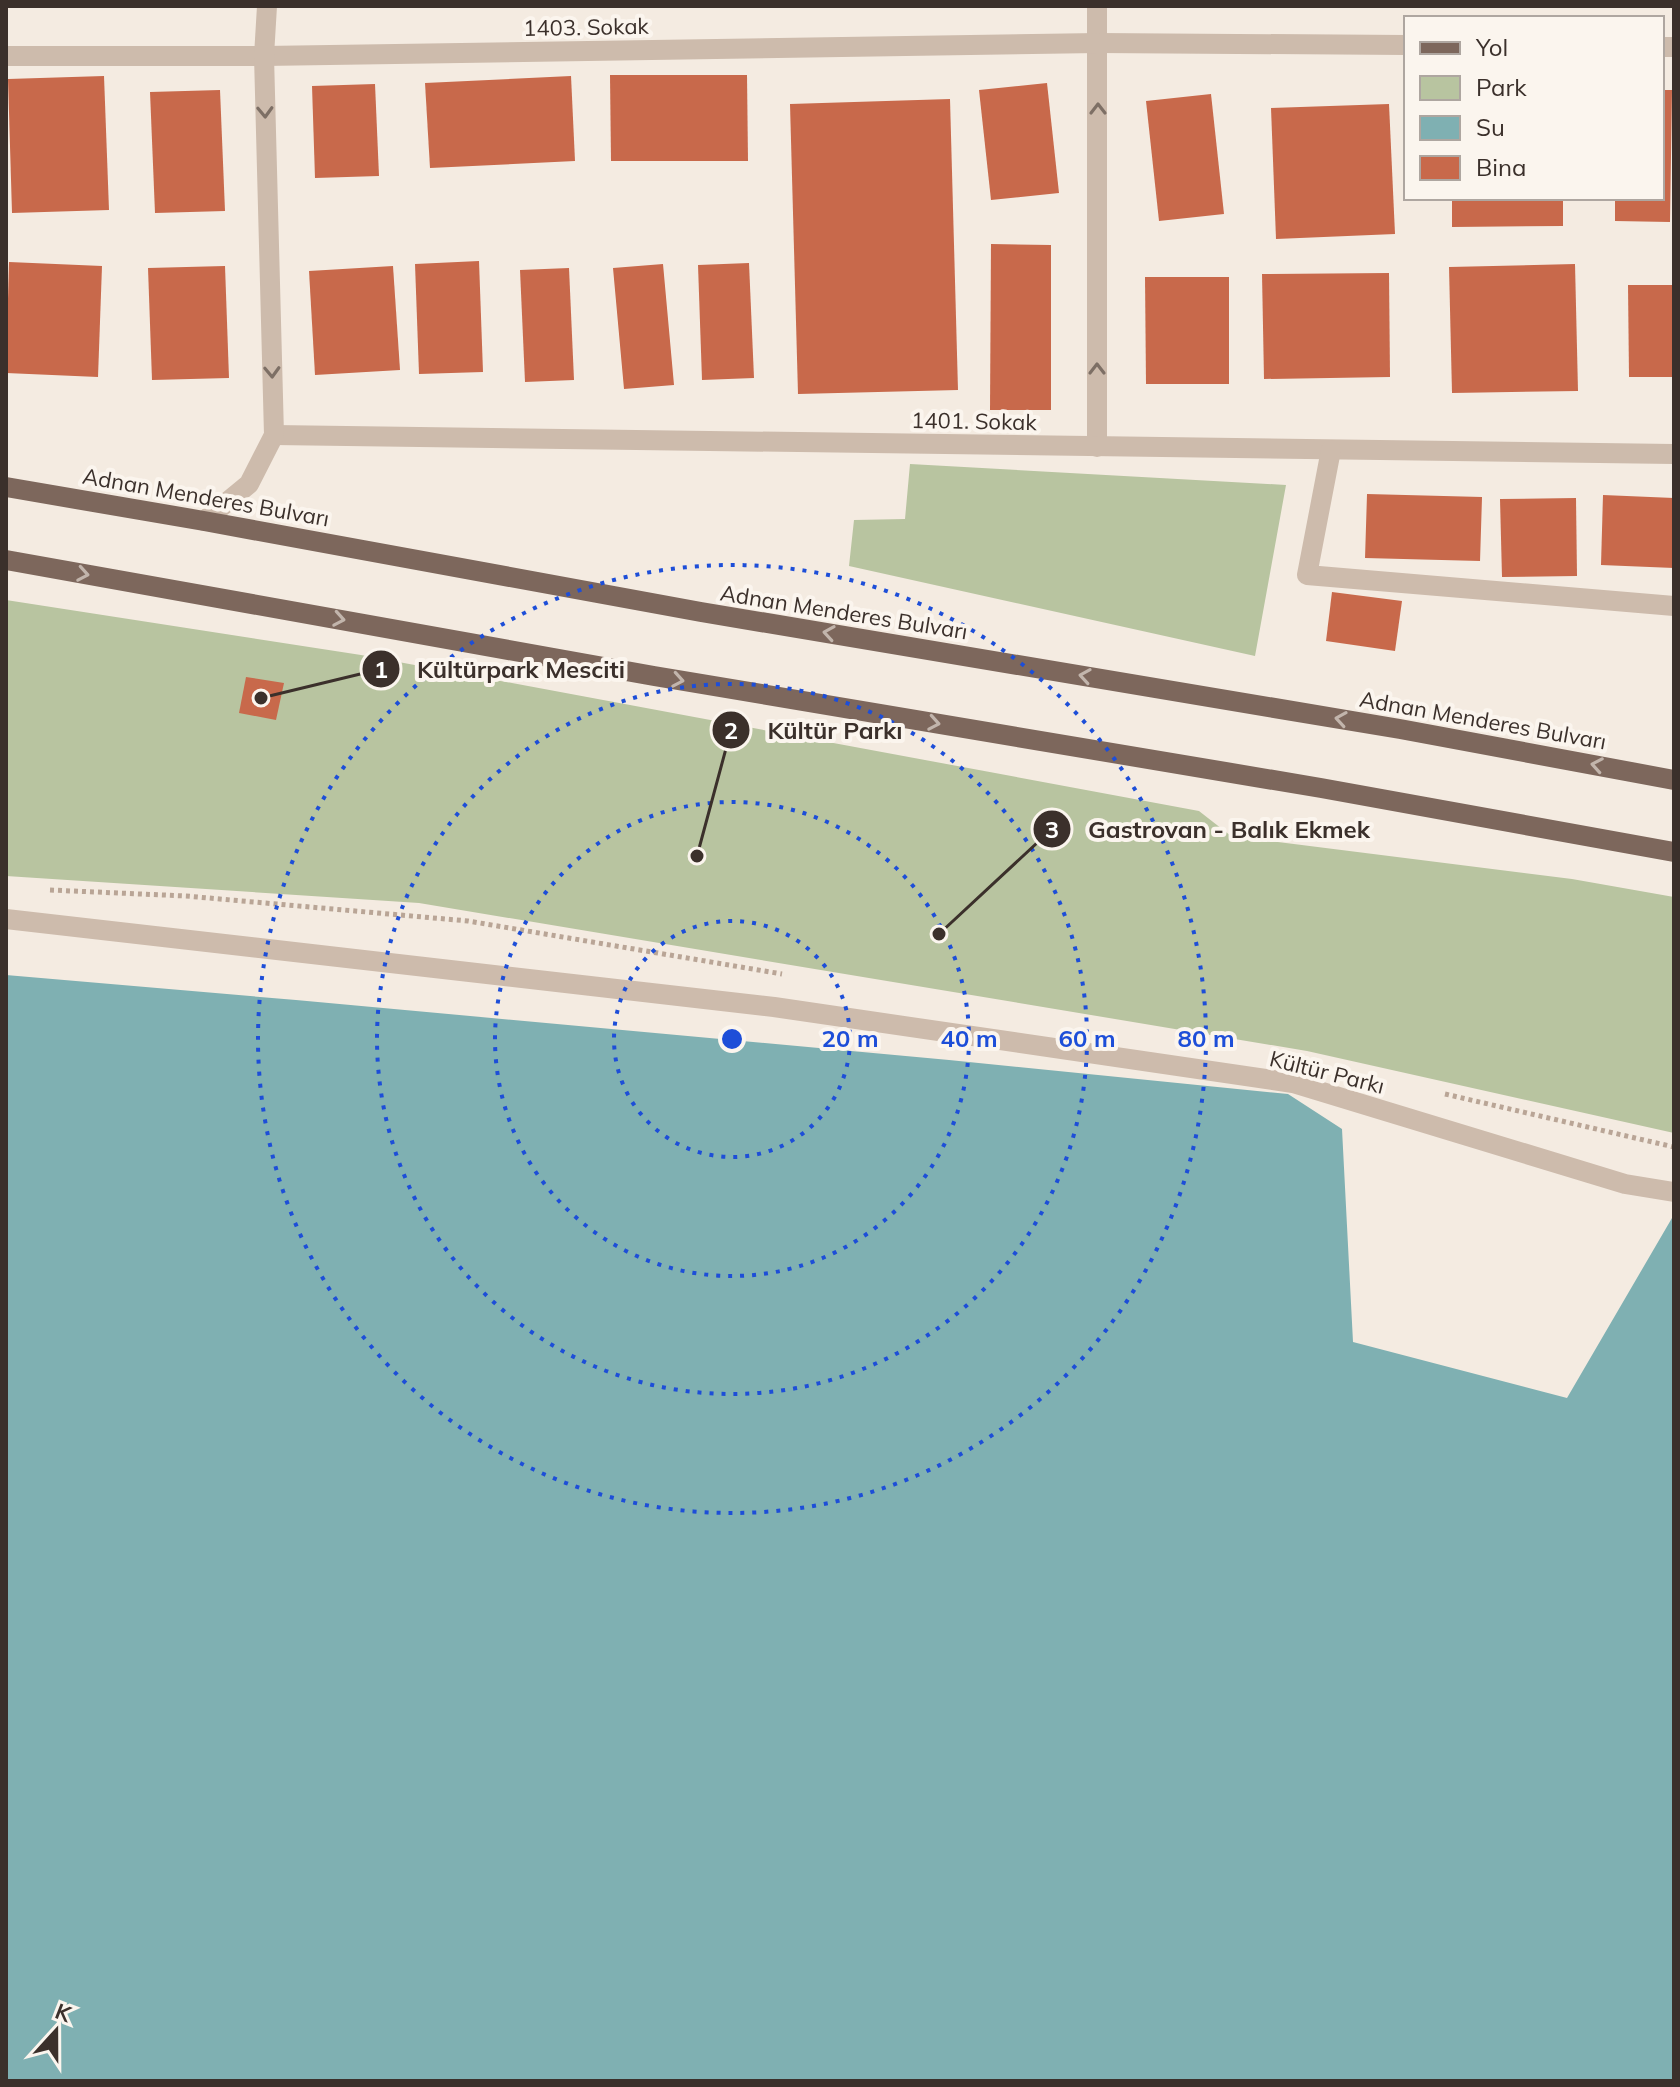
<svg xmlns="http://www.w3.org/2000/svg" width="1680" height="2087" font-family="Mulish,sans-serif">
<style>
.green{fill:#b8c4a0}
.water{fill:#7fb0b2}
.building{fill:#c8694b}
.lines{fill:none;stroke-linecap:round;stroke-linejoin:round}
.path{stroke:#b9a596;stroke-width:5;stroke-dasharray:4 4;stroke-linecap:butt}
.minor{stroke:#cdbbac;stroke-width:20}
.major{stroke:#7d675c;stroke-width:20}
.oneway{stroke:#7d6f65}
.oneway2{stroke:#c2b5ac}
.ring{fill:none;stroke:#1d4ed8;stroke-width:4;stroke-dasharray:4 8}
.labels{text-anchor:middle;stroke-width:8;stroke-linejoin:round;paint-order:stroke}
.street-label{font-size:22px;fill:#3b302b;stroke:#fbf5ee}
.centre{fill:#1d4ed8;stroke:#fbf5ee;stroke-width:4}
.ring-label{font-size:24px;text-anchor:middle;font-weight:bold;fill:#1d4ed8;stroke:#fbf5ee;stroke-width:8;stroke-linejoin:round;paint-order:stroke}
.leader{fill:none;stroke:#3b302b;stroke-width:3}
.callout-dot{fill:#3b302b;stroke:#fbf5ee;stroke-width:3}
.mark-label{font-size:24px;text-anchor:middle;font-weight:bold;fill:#fff}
.callout-label{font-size:24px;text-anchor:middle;font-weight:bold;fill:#3b302b;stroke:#fbf5ee;stroke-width:8;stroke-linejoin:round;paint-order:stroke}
</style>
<rect width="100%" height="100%" fill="#f4ebe1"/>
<!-- green -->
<g class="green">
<path d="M910 464 1286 485 1255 656 849 566 854 520 905 519Z"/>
<path d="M6 600 361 655 1199 811 1231 836 1572 879 1674 897V1133L1307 1051 419 903 6 876Z"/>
</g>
<!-- water -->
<path class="water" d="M6 975 296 1000 949 1060 1288 1094 1342 1129 1353 1342 1567 1398 1672 1218H1674V2081H6Z"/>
<!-- building -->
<g class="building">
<path d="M610 75H747L748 161H611Z"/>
<path d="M104 76 109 210 12 213 8 79Z"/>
<path d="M571 76 575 161 430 168 425 83Z"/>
<path d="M1047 83 1059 193 991 200 979 90Z"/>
<path d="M375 84 379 176 315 178 312 86Z"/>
<path d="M220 90 225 211 155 213 150 92Z"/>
<path d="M1662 90H1672L1670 222 1615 221V198H1662Z"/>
<path d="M1211 94 1224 214 1159 221 1146 101Z"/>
<path d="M950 99 958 390 798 394 790 104Z"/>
<path d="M1389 104 1395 234 1276 239 1271 108Z"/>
<path d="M1452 198H1563V226L1452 227Z"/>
<path d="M991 244 1051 245V410H990Z"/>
<path d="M479 261 483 372 419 374 415 264Z"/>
<path d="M9 262 102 266 98 377 6 373Z"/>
<path d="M749 263 754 378 702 380 698 265Z"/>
<path d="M663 264 674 385 624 389 613 268Z"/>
<path d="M1575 264 1578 391 1452 393 1449 267Z"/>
<path d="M225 266 229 378 152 380 148 268Z"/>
<path d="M393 266 400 370 315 375 309 271Z"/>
<path d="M569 268 574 380 525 382 520 270Z"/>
<path d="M1389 273 1390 377 1264 379 1262 274Z"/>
<path d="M1145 277H1229V384H1146Z"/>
<path d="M1628 285H1674V377H1629Z"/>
<path d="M1367 494 1482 497 1480 561 1365 558Z"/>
<path d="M1603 495 1674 498V568L1601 565Z"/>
<path d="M1576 498 1577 576 1502 577 1500 499Z"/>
<path d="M1332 592 1402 601 1395 651 1326 641Z"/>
<path d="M246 677 284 683 276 720 239 713Z"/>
</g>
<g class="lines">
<!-- path -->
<g class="path">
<path d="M50 890 186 896 468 921 782 974"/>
<path d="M1445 1094 1674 1147"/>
</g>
<!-- minor -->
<g class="minor">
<path d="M1097 6V447"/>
<path d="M1662 47H1674"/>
<path d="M6 56H264L1098 43 1406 45"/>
<path d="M274 435 1674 454"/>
<path d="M1331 450 1307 575 1674 606"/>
<path d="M204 521 249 484 274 435 264 56 267 6"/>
<path d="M6 919 774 1007 1293 1083 1625 1184 1674 1192"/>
</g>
<!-- major -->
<g class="major">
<path d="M6 487 204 521 701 612 1400 729 1674 780"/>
<path d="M6 560 654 676 1321 788 1674 852"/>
</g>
</g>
<!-- one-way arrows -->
<defs><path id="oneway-chevron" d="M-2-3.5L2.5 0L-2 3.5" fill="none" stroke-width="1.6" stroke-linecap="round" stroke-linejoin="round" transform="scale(2)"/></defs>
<g class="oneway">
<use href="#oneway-chevron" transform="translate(1098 109) rotate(-90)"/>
<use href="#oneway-chevron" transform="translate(265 112) rotate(88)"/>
<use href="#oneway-chevron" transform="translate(1097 369) rotate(-90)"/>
<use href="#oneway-chevron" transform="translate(272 372) rotate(88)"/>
</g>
<g class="oneway2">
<use href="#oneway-chevron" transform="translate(83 574) rotate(10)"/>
<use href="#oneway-chevron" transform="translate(339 619) rotate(10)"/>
<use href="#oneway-chevron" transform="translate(829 633) rotate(-171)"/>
<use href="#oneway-chevron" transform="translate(1085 676) rotate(-171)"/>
<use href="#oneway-chevron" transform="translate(678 680) rotate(10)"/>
<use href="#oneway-chevron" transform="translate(1341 719) rotate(-171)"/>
<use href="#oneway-chevron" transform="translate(934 723) rotate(10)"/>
<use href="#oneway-chevron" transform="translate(1597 765) rotate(-170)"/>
</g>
<!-- distance rings -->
<g class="ring">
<circle cx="732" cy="1039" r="118"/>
<circle cx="732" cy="1039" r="237"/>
<circle cx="732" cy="1039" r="355"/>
<circle cx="732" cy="1039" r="474"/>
</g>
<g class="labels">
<!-- street labels -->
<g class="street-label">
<text transform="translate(586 27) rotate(-1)" y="8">1403. Sokak</text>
<text transform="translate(974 421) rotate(1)" y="8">1401. Sokak</text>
<text transform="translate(206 497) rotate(10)" y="8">Adnan Menderes Bulvarı</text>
<text transform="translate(844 612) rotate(9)" y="8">Adnan Menderes Bulvarı</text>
<text transform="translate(1483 720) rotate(10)" y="8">Adnan Menderes Bulvarı</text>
<text transform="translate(1327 1072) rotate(14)" y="8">Kültür Parkı</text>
</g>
</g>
<circle cx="732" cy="1039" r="12" class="centre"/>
<g class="ring-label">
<text x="850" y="1047">20 m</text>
<text x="969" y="1047">40 m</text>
<text x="1087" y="1047">60 m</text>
<text x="1206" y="1047">80 m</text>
</g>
<!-- callouts -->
<path class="leader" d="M261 698L381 669M697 856L731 730M939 934L1052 829"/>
<g class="callout-dot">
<circle cx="261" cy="698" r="8"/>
<circle cx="697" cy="856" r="8"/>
<circle cx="939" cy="934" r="8"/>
<circle cx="381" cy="669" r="20"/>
<circle cx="731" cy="730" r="20"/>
<circle cx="1052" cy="829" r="20"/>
</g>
<g class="mark-label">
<text x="381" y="678">1</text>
<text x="731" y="739">2</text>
<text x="1052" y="838">3</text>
</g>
<g class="callout-label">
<text x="521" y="678">Kültürpark Mesciti</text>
<text x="835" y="739">Kültür Parkı</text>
<text x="1229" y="838">Gastrovan - Balık Ekmek</text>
</g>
<!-- border -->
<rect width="1680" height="2087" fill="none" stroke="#3b302b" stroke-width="16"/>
<!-- legend -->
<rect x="1404" y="16" width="260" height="184" fill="#fbf5ee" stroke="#aea6a0" stroke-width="2"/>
<rect x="1420" y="42" width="40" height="12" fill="#7d675c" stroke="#aea6a0" stroke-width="2"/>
<text x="1476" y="56" font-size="24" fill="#3b302b">Yol</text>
<rect x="1420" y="76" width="40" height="24" fill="#b8c4a0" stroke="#aea6a0" stroke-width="2"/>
<text x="1476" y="96" font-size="24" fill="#3b302b">Park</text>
<rect x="1420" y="116" width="40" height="24" fill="#7fb0b2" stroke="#aea6a0" stroke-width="2"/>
<text x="1476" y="136" font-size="24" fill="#3b302b">Su</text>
<rect x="1420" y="156" width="40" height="24" fill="#c8694b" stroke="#aea6a0" stroke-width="2"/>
<text x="1476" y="176" font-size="24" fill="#3b302b">Bina</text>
<!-- north arrow -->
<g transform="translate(56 2031) rotate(21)" stroke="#fbf5ee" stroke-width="6" paint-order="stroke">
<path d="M0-6L14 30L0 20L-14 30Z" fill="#3b302b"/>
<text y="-12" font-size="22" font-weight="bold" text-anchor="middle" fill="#3b302b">K</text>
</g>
</svg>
